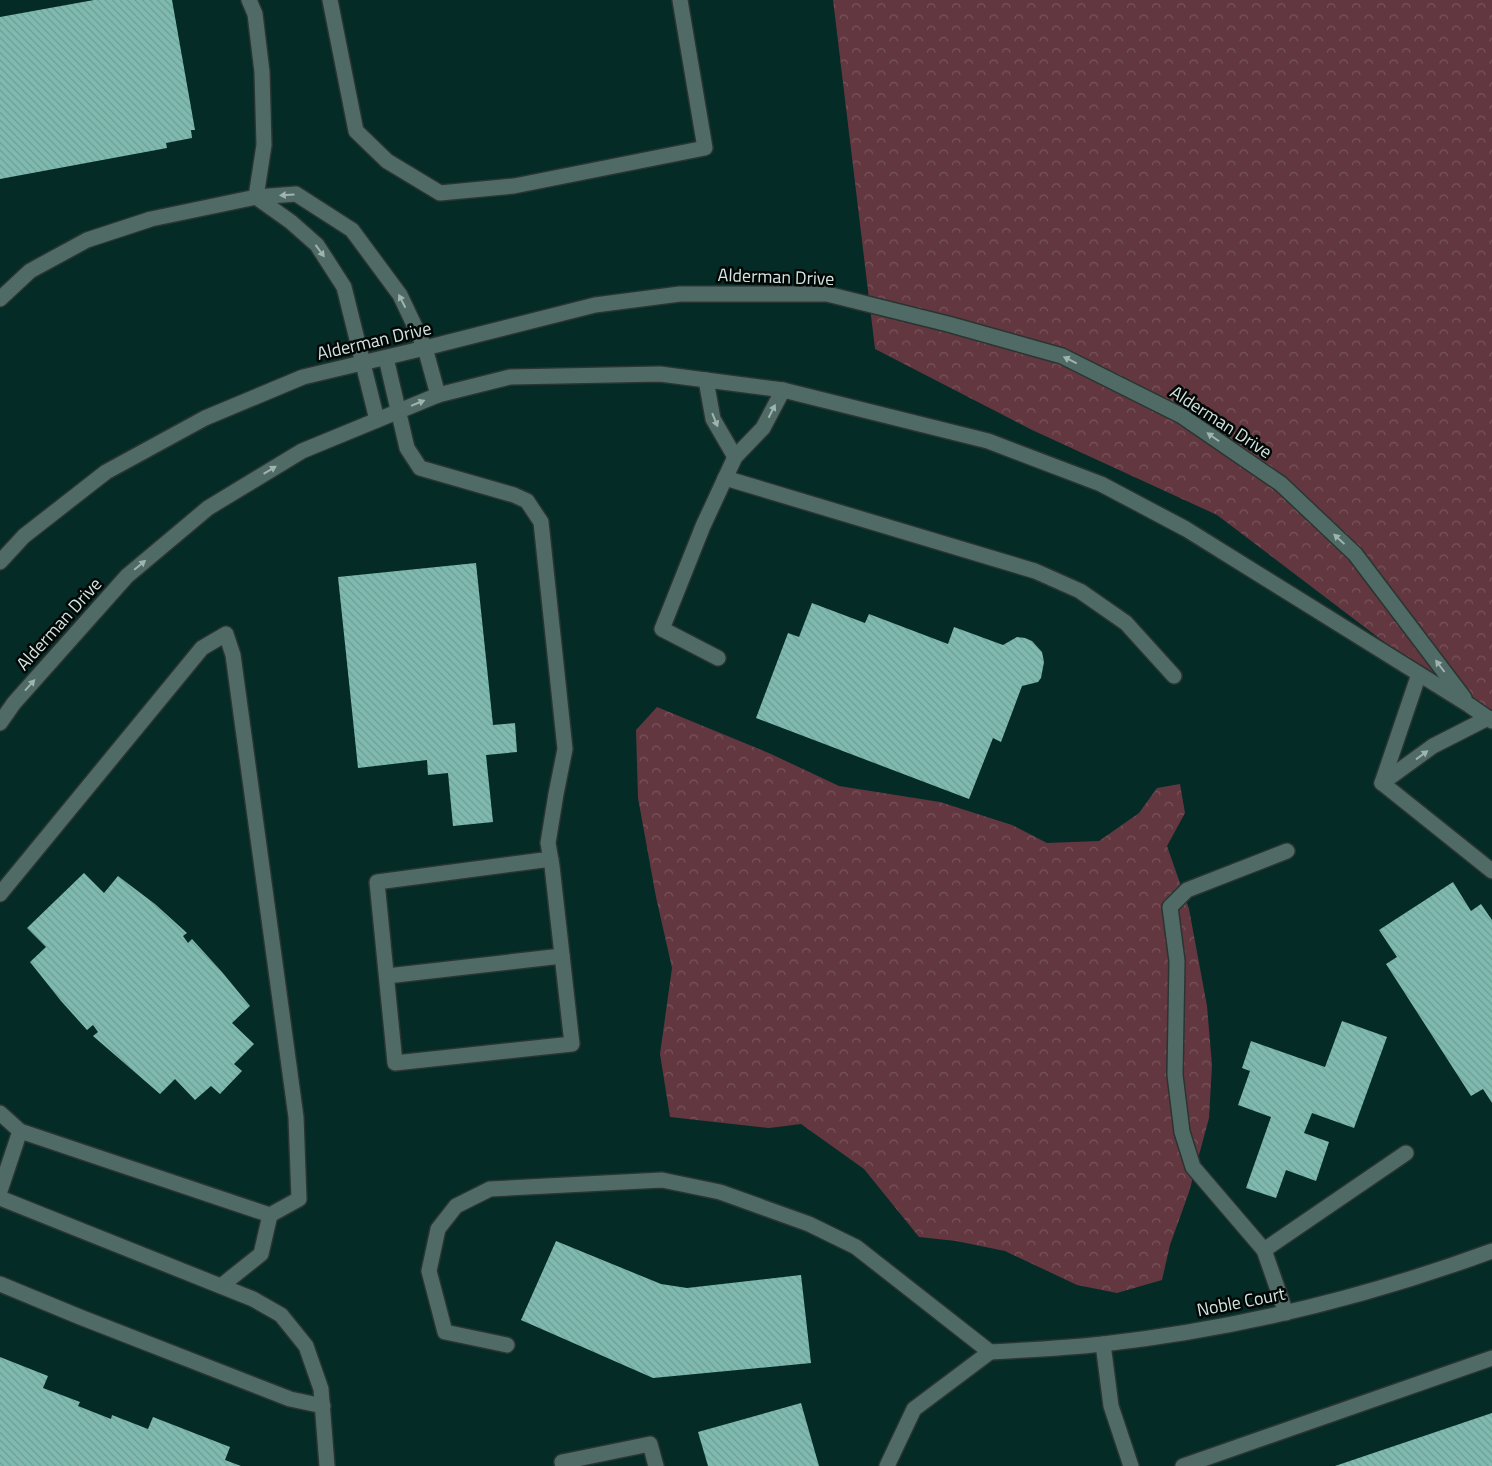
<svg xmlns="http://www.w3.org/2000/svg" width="1492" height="1466" font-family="'Titillium Web',sans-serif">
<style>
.built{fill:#052b26}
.forest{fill:url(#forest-crowns)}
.building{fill:url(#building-back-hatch)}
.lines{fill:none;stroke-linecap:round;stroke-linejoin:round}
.minor-casing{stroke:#2a3532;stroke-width:18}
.minor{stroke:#506b66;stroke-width:15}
.oneway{fill:#9fb3af}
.labels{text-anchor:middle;stroke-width:5;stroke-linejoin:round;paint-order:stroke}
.street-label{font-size:18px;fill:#d4e3e0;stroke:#010806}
</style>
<defs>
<pattern id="forest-crowns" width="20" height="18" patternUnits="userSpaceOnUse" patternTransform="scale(1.25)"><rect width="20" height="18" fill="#633740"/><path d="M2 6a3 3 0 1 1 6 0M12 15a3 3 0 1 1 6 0" fill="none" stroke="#78545b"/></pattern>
<pattern id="building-back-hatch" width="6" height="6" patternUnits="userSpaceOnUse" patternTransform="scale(1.25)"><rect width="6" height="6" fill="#7fbab0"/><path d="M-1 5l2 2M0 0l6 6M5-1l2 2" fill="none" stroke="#6f9c95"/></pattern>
</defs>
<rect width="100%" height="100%" fill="#06201c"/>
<!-- built -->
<path class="built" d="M0 0H833L875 349 1032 430 1217 515 1492 724V1466H0Z"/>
<!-- forest -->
<g class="forest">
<path d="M833 0H1492V724L1217 515 1032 430 875 349Z"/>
<path d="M657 707 771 754 839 786 940 802 1012 825 1047 843 1099 841 1139 813 1157 788 1180 784 1185 813 1167 846 1189 909 1207 1006 1212 1065 1209 1118 1189 1192 1170 1245 1162 1280 1117 1293 1077 1285 1005 1251 956 1241 919 1237 864 1169 801 1124 769 1128 670 1117 660 1054 672 968 656 897 638 798 636 730Z"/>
</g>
<!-- building -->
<g class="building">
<path d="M94 0H172L195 130H191L192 138 166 143 167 148 0 179V17Z"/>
<path d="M476 563 493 725 515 723 517 752 486 755 493 822 453 826 448 773 428 775 427 760 358 768 338 577Z"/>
<path d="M812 603 865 623 869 614 948 644 954 627 1003 645 1017 637 1025 638 1032 641 1042 652 1044 662 1041 678 1038 682 1022 686 1001 742 993 738 969 799 756 718 788 633 799 637Z"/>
<path d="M84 873 104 893 118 876 155 904 187 933 183 936 188 943 192 939 222 972 250 1006 232 1023 254 1044 234 1064 242 1071 220 1094 211 1086 195 1100 175 1079 160 1094 93 1036 98 1032 93 1025 87 1030 61 1001 30 962 46 947 27 928Z"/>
<path d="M1453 882 1471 911 1481 904 1492 920V1103L1483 1089 1471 1096 1386 964 1397 957 1379 930Z"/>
<path d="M1342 1021 1387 1037 1354 1128 1312 1113 1304 1133 1329 1142 1316 1181 1286 1170 1276 1198 1246 1188 1271 1117 1238 1105 1250 1071 1242 1068 1251 1041 1325 1067Z"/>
<path d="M556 1241 661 1284 687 1288 801 1275 811 1363 653 1378 521 1320Z"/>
<path d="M0 1357 48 1376 43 1388 80 1402 78 1406 111 1419 112 1415 148 1429 153 1417 230 1447 225 1460 241 1466H0Z"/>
<path d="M801 1403 819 1466H708L698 1432Z"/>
<path d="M1492 1413V1466H1335Z"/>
</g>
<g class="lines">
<defs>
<g id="minor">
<path d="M249 0 255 14 262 72 264 145 256 197"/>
<path d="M330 0 356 131 387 161 440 193 514 186 705 148 680 0"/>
<path d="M256 197 291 222 317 245 344 287 377 420"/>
<path d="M0 299 30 271 87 240 151 219 256 197 296 194 352 230 400 295 425 348 438 395"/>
<path d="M386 358 407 448 420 468 514 495 527 501 541 522 565 749 556 794 548 843 552 866 572 1044 395 1063 377 882 551 859"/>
<path d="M706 380 713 419 735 457"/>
<path d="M725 478 1035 571 1080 591 1126 623 1174 676"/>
<path d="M0 562 24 536 106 472 205 418 303 377 425 348 595 305 680 294H827L948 324 1062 356 1182 416 1281 484 1355 554 1464 698"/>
<path d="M718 658 662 629 703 526 735 457 763 428 783 390"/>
<path d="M0 723 14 703 127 576 208 508 302 451 438 395 510 377 660 374 783 390 988 441 1101 484 1186 529 1469 705 1492 721"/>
<path d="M1382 783 1492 871"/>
<path d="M1382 783 1433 746 1488 718"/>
<path d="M1382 783 1419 674"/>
<path d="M0 894 202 648 226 634 233 655 296 1117 299 1199 270 1215"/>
<path d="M387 976 562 956"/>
<path d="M0 1113 20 1131 0 1191"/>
<path d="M20 1131 270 1215 261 1254 221 1286"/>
<path d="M0 1198 253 1299 281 1315 306 1346 321 1389 327 1466"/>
<path d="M1264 1250 1406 1153"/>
<path d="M0 1284 80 1317 290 1399 323 1406"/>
<path d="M1286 1313 1264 1250 1193 1167 1182 1132 1175 1075 1177 961 1170 907 1187 890 1287 851"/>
<path d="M1103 1344 1111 1406 1131 1466"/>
<path d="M507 1345 445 1332 429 1271 438 1229 456 1206 490 1189 662 1180 720 1192 809 1224 856 1247 990 1352"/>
<path d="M990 1352C1028 1350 1066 1348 1103 1344 1236 1329 1367 1297 1492 1251"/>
<path d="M563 1466 562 1462 650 1444 656 1466"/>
<path d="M887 1466 914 1409 990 1352"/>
<path d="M1183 1466 1492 1358"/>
</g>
</defs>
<!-- minor casing -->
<use href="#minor" class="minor-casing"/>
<!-- minor -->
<use href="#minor" class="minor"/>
</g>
<!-- one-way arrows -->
<defs><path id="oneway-solid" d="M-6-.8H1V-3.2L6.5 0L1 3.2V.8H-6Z" transform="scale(1.25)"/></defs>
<g class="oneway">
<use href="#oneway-solid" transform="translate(287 195) rotate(176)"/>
<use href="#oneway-solid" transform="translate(320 251) rotate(54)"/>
<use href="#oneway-solid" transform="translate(402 301) rotate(-117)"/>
<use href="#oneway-solid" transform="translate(1070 360) rotate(-154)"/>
<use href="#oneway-solid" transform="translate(418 403) rotate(-22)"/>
<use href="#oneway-solid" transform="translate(772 411) rotate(-63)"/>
<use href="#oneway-solid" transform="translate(715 420) rotate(68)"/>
<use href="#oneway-solid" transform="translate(1213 437) rotate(-145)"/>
<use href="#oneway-solid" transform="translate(270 470) rotate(-31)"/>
<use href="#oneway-solid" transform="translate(1339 539) rotate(-137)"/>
<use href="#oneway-solid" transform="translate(140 565) rotate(-40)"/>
<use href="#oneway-solid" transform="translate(1440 666) rotate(-127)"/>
<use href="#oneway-solid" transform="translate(30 685) rotate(-48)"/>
<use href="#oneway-solid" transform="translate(1422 755) rotate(-36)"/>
</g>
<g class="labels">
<!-- street labels -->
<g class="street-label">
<text transform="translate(776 277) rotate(2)" y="6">Alderman Drive</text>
<text transform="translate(374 341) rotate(-13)" y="6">Alderman Drive</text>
<text transform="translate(1221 422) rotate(33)" y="6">Alderman Drive</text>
<text transform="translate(59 624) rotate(-48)" y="6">Alderman Drive</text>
<text transform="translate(1241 1302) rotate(-11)" y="6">Noble Court</text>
</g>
</g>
</svg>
